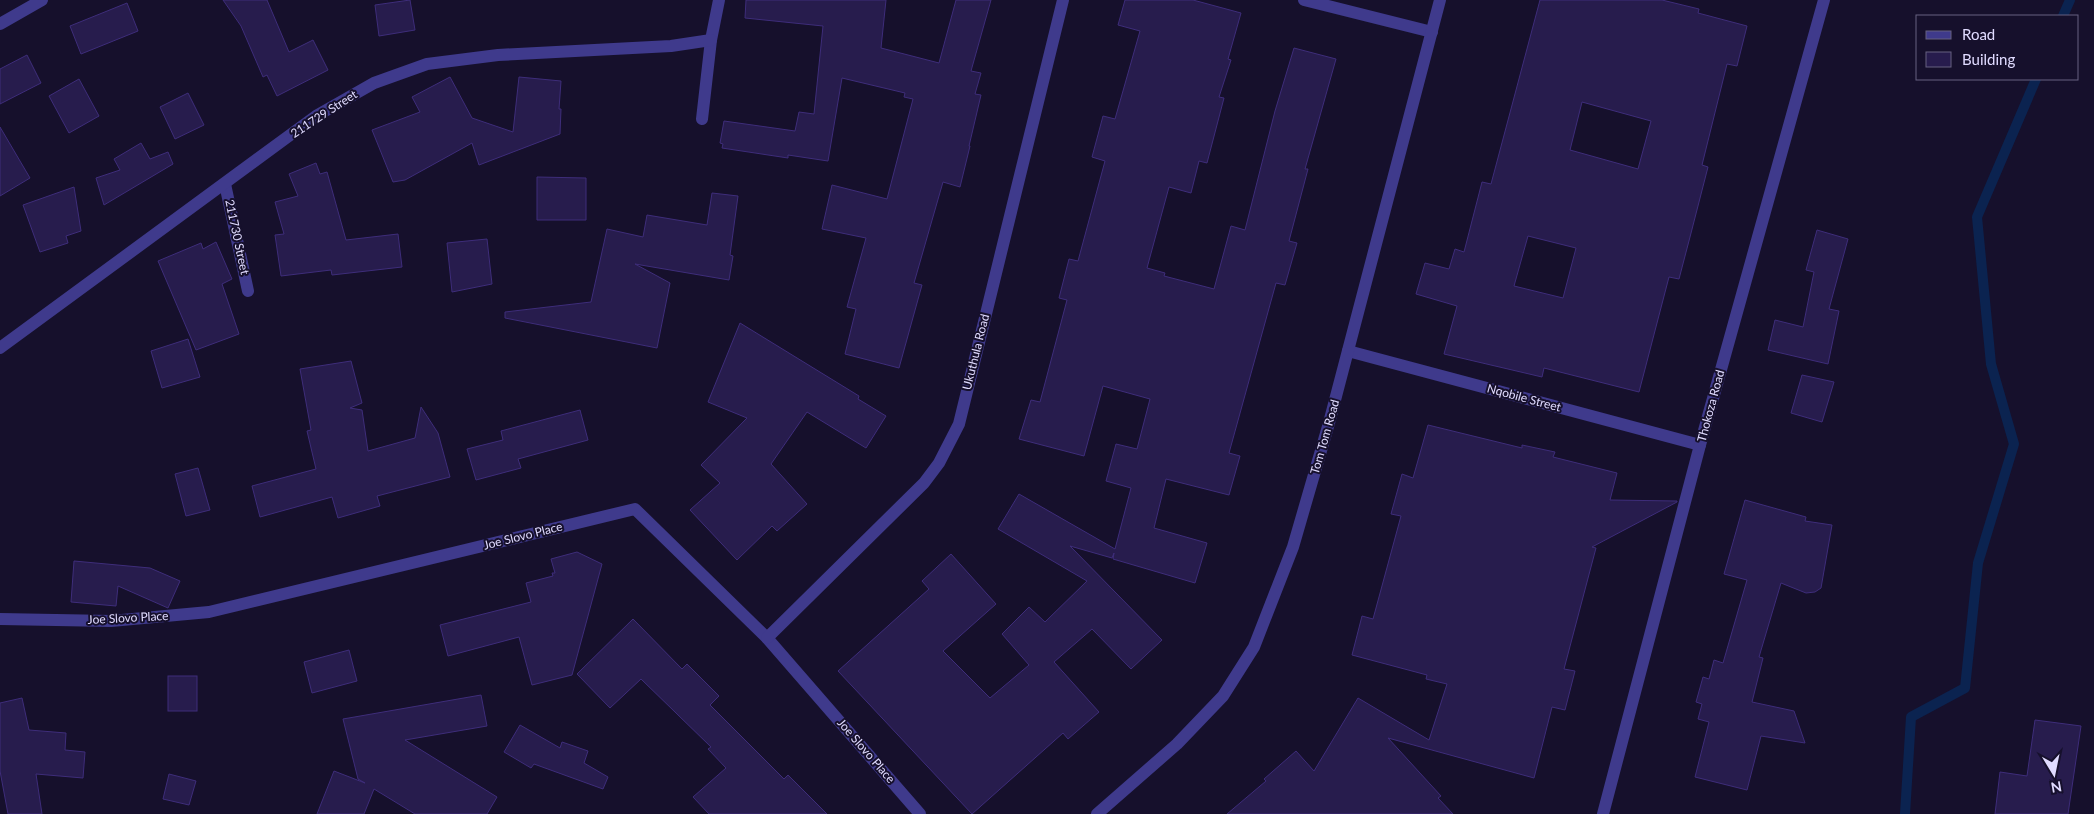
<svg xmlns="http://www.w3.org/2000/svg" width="2094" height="814" font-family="Lato,sans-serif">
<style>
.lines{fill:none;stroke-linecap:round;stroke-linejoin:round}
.stream{stroke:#0b2350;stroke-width:10}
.building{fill:#271c4d;stroke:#3e2d7a;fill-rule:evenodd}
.service{stroke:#3f3a8c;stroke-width:12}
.minor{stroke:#3f3a8c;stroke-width:12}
.labels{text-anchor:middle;stroke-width:4;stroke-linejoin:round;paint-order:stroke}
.street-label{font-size:12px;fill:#e0dbff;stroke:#16102c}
</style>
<rect width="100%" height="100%" fill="#16102c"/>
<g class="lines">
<!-- stream -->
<g class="stream">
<path d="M2063 16 2070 0"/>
<path d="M1905 814 1911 717 1965 688 1978 563 2014 444 1991 364 1977 217 2036 79"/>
</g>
</g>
<!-- building -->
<g class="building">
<path d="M223 0H267L289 52 313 40 328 70 277 96 267 75 263 77 241 26Z"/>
<path d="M410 0 415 30 379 36 375 5Z"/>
<path d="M746 0H886L881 48 939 63 956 0H991L971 71 981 73 975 94 981 95 969 146H970L960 187 943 182 914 283 922 285 899 368 845 354 856 309 847 307 866 238 822 229 832 185 887 199 913 99 904 97 905 93 842 78 828 161 788 155V158L722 148 723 144 720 143 724 121 795 131 799 112 814 114 823 26 745 18Z"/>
<path d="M1125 0H1193L1241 13 1228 59 1231 60 1219 97 1224 98 1207 163 1199 161 1191 193 1169 187 1147 268 1165 273 1164 276 1214 289 1231 226 1245 230 1275 111 1294 48 1336 59 1305 169H1308L1289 241 1297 243 1285 285 1276 283 1229 453 1240 456 1229 495 1166 479 1154 528 1207 543 1195 583 1113 559 1114 553 1112 558 1070 546 1162 640 1131 669 1092 629 1054 662 1099 712 1068 739 1063 733 972 814 838 671 929 589 922 581 951 554 996 604 943 651 990 698 1029 665 1002 634 1029 607 1045 622 1087 581 998 529 1019 494 1115 549 1131 488 1106 481 1116 444 1137 449 1150 399 1103 386 1084 456 1019 439 1031 400 1040 402 1067 300 1059 298 1069 259 1078 261 1105 161 1092 157 1103 116 1115 119 1140 31 1118 25Z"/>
<path d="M1540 0H1662L1699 9 1698 13 1747 26 1737 66 1727 64 1702 165 1708 167 1690 237 1679 279 1669 277 1639 392 1544 368 1542 377 1444 354 1457 306 1416 294 1425 263 1449 269 1455 249 1464 252 1482 182 1491 184ZM1582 102 1651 121 1638 169 1570 150ZM1528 236 1576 248 1563 298 1514 286Z"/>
<path d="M127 3 138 31 81 54 70 26Z"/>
<path d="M27 55 41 83 0 104V69Z"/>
<path d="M450 77 472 118 513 132 519 77 561 81 559 109H561L560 134 479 165 472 143 405 180 393 182 372 130 420 112 412 97Z"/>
<path d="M79 79 99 116 69 133 49 96Z"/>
<path d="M188 93 204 125 175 139 160 107Z"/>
<path d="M0 127 30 178 0 196Z"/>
<path d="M141 143 150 159 168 152 173 164 104 205 96 178 120 170 114 159Z"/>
<path d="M316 163 320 174 327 172 346 240 398 234 402 267 332 275 331 270 281 276 275 235 284 234 275 202 298 196 289 174Z"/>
<path d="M537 177 586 178V220H537Z"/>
<path d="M74 187 81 231 66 236 68 243 40 252 23 205Z"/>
<path d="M712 193 738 196 730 255 733 256 729 280 635 264 670 283 657 348 505 318V312L591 302 607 229 643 237 647 215 707 225Z"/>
<path d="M1817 230 1848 239 1829 309 1839 311 1828 364 1768 350 1775 320 1803 327 1814 272 1806 270Z"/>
<path d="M487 239 492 284 452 292 447 243Z"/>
<path d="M216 242 232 279 222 284 239 334 196 350 158 261 201 243 203 249Z"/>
<path d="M740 323 859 396 858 399 886 416 866 448 807 412 771 464 807 504 777 531 772 526 737 560 690 510 720 483 701 465 747 418 708 402Z"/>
<path d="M188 339 200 377 162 388 151 351Z"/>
<path d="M351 361 362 403 350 408 362 410 368 451 415 438 421 407 438 433 450 477 377 496 380 506 338 518 332 497 260 517 252 486 316 469 307 431 311 430 300 369Z"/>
<path d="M1802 375 1834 382 1822 422 1791 413Z"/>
<path d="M580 410 588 440 518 459 521 468 476 480 467 449 503 440 501 431Z"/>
<path d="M1428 425 1522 448V445L1555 452 1553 457 1617 473 1610 500 1677 501V502L1592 547 1596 548 1564 669 1575 671 1565 710 1552 707 1534 778 1388 738 1441 796 1438 798 1453 814H1227L1266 781 1264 779 1296 751 1314 771 1358 698 1429 740 1447 684 1426 679 1427 675 1352 655 1362 616 1373 619 1401 516 1391 514 1402 474 1413 478Z"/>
<path d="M198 468 210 510 186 516 175 474Z"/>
<path d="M1745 500 1806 517 1805 521 1832 525 1821 588 1815 592 1806 593 1781 583 1759 657 1763 658 1752 702 1794 711 1805 743 1761 736 1747 790 1695 777 1709 722 1698 719 1702 704 1696 702 1703 677 1709 679 1714 660 1723 663 1747 580 1724 574Z"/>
<path d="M577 552 602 564 572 675 532 685 519 637 448 656 440 625 531 602 526 583 553 576 552 573H555L551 559Z"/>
<path d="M74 561 150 568 180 581 168 608 118 586 116 606 71 602Z"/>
<path d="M633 619 682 669 687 664 719 696 710 705 784 779 788 775 827 814H709L693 797 726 768 708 749 711 747 641 679 610 708 577 674Z"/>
<path d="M349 650 357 681 312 693 304 662Z"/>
<rect x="168" y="676" width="29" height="35"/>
<path d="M481 695 487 726 405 740 497 797 487 814H415L374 789 364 814H317L334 771 365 783 358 779 343 719Z"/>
<path d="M22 698 29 730 66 733 65 750 85 752 83 778 36 774 42 814H8L0 771V703Z"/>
<path d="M2035 720 2081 726 2068 814H1995L2000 772 2027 776Z"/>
<path d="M520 725 560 748 562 742 588 751 584 763 608 777 603 789 534 764 531 768 504 752Z"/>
<path d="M169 774 196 781 189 805 163 799Z"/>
</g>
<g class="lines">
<!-- service -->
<path class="service" d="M225 184 248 291"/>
<!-- minor -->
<g class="minor">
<path d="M1304 0 1432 32"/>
<path d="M0 24 42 0"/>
<path d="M702 119 711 40 719 0"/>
<path d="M0 348 316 116 374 83 427 64 498 55 671 46 711 40"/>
<path d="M1348 351 1700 445"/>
<path d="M0 619 111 621 209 612 635 509 767 638 920 814"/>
<path d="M767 638 924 483 939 463 959 424 1063 0"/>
<path d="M1097 814 1177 744 1223 696 1254 647 1293 547 1329 423 1440 0"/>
<path d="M1603 814 1700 445 1824 0"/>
</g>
</g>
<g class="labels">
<!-- street labels -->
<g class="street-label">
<text transform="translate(324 114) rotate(-33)" y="4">211729 Street</text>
<text transform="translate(237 237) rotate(78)" y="4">211730 Street</text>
<text transform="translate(976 352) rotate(-76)" y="4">Ukuthula Road</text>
<text transform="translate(1524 398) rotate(15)" y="4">Nqobile Street</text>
<text transform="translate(1711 406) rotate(-75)" y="4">Thokoza Road</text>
<text transform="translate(1325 437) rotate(-74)" y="4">Tom Tom Road</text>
<text transform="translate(523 536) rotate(-14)" y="4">Joe Slovo Place</text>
<text transform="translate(128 618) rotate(-3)" y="4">Joe Slovo Place</text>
<text transform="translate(866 751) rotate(49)" y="4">Joe Slovo Place</text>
</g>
</g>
<!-- legend -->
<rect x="1916" y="15" width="162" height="65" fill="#16102c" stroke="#676180"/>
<rect x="1926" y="31" width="25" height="8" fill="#3f3a8c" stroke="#676180"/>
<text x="1962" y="40" font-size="15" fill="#e0dbff">Road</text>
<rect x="1926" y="52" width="25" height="15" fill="#271c4d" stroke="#676180"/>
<text x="1962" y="65" font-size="15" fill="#e0dbff">Building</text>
<!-- north arrow -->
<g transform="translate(2054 774) rotate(170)" stroke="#16102c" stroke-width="4" paint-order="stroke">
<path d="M0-4L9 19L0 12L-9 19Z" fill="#e0dbff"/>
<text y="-8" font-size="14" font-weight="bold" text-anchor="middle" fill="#e0dbff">N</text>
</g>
</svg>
